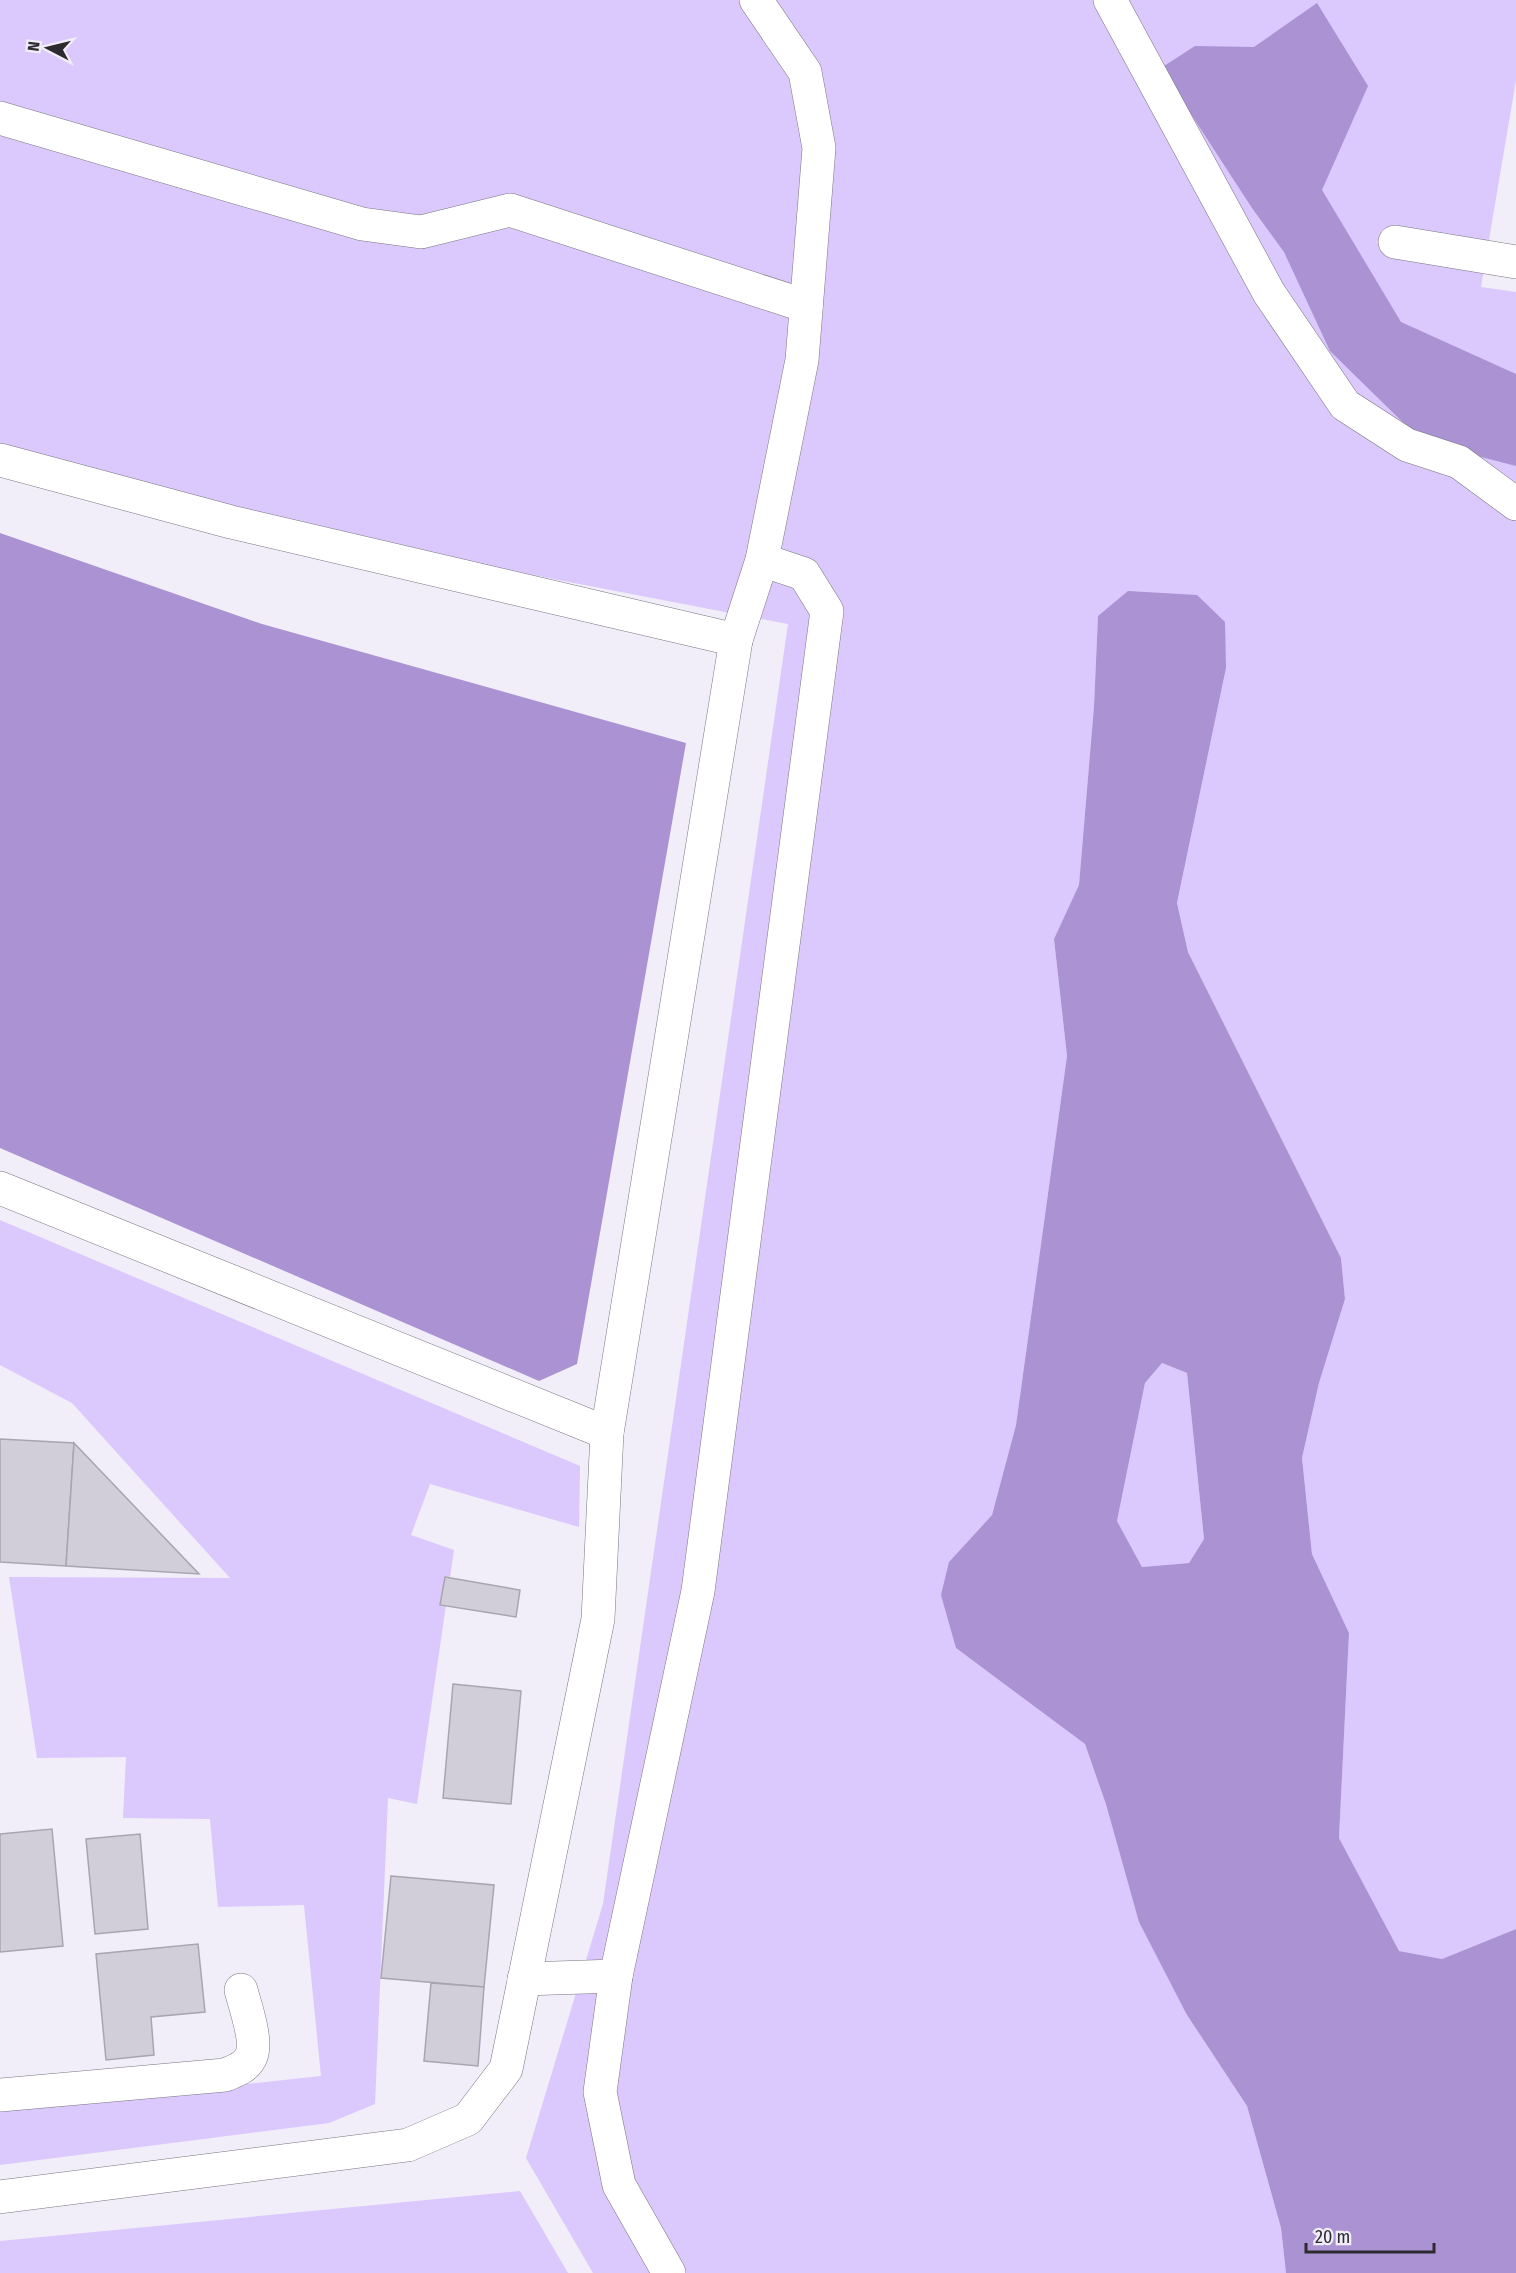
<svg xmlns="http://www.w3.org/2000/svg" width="1516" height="2273" font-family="'Fira Sans Condensed',sans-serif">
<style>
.green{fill:#dbc8fc}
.water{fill:#aa92d3;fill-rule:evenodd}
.building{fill:#d1ced9;stroke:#a9a5b0;stroke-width:1.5}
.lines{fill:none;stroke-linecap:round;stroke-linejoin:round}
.minor-casing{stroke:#797680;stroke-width:34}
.minor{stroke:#fff;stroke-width:33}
</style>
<rect width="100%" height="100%" fill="#f1edf9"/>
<!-- green -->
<g class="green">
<path d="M0 0H1516V80L1481 287 1516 292V1929L1442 1959 1398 1951 1339 1838 1349 1633 1312 1554 1302 1458 1319 1383 1345 1299 1341 1258 1188 952 1177 903 1226 668 1098 616 1094 706 1079 886 1054 939 1067 1056 1016 1425 992 1515 949 1562 956 1648 1085 1744 1187 2015 1247 2106 1281 2228 1286 2273H593L526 2158 603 1904 788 624 188 509 0 454Z"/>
<path d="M0 1220 580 1466 579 1527 430 1484 411 1535 454 1550 417 1804 388 1798 375 2104 329 2123 0 2165V2111L321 2076 304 1905 218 1907 210 1819 123 1818 126 1757 37 1758 9 1577 230 1578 72 1403 0 1365Z"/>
<path d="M1162 1363 1187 1373 1204 1539 1189 1563 1142 1567 1117 1521 1145 1383Z"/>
<path d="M520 2191 568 2273H0V2241Z"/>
</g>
<!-- water -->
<g class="water">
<path d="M1317 3 1368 86 1322 190 1401 322 1516 374V466L1423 442 1330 351 1284 252 1252 208 1161 68 1195 46 1254 47Z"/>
<path d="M0 533 262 624 686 743 577 1364 539 1381 0 1148Z"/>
<path d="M1128 591 1197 595 1225 622 1226 668 1177 903 1188 952 1341 1258 1345 1299 1319 1383 1302 1458 1312 1554 1349 1633 1339 1838 1399 1951 1442 1959 1516 1929V2273H1286L1281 2228 1247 2106 1187 2015 1139 1922 1106 1804 1085 1744 956 1648 941 1595 949 1562 992 1515 1016 1425 1067 1056 1054 939 1079 885 1094 706 1098 616ZM1162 1363 1187 1373 1204 1539 1189 1563 1142 1567 1117 1521 1145 1383Z"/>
</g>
<!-- building -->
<g class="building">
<path d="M0 1439 74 1443 66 1566 0 1562Z"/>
<path d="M74 1443 199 1574 66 1566Z"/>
<path d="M445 1577 520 1590 516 1617 440 1605Z"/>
<path d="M453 1684 521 1691 511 1804 443 1798Z"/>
<path d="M52 1829 63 1946 0 1952V1834Z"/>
<path d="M140 1834 148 1929 95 1934 86 1839Z"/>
<path d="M391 1876 494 1885 484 1987 381 1978Z"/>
<path d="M198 1944 205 2012 151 2017 154 2055 106 2060 96 1954Z"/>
<path d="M431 1983 484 1987 478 2066 424 2061Z"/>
</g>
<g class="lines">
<defs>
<g id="minor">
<path d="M1110 0 1269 293 1345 405 1407 445 1459 462 1516 504"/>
<path d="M0 118 362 224 421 232 510 210 806 306"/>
<path d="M1395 242 1516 262"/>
<path d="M0 460 231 522 736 640 607 1433 598 1619 506 2069 468 2119 408 2145 0 2197"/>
<path d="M736 640 762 560 802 360 819 148 805 72 756 0"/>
<path d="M0 1188 607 1433"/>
<path d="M524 1979 616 1976"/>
<path d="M0 2095 225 2075C234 2071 243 2069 249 2060 260 2046 245 2006 241 1990"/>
<path d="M669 2273 619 2185 600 2092 616 1976 698 1591 827 611 804 574 762 560"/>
</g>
</defs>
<!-- minor casing -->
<use href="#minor" class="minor-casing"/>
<!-- minor -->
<use href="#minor" class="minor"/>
</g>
<!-- north arrow -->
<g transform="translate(48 48) rotate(277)" stroke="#f1edf9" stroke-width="4.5" paint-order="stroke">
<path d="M0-4.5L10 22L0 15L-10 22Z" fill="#2d2b2f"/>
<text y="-9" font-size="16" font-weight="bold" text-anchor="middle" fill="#2d2b2f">N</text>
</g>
<!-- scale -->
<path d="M1306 2243v9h128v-9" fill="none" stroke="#2d2b2f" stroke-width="3"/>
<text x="1315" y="2243" font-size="18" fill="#2d2b2f" stroke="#f1edf9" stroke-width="4.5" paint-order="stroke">20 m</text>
</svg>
